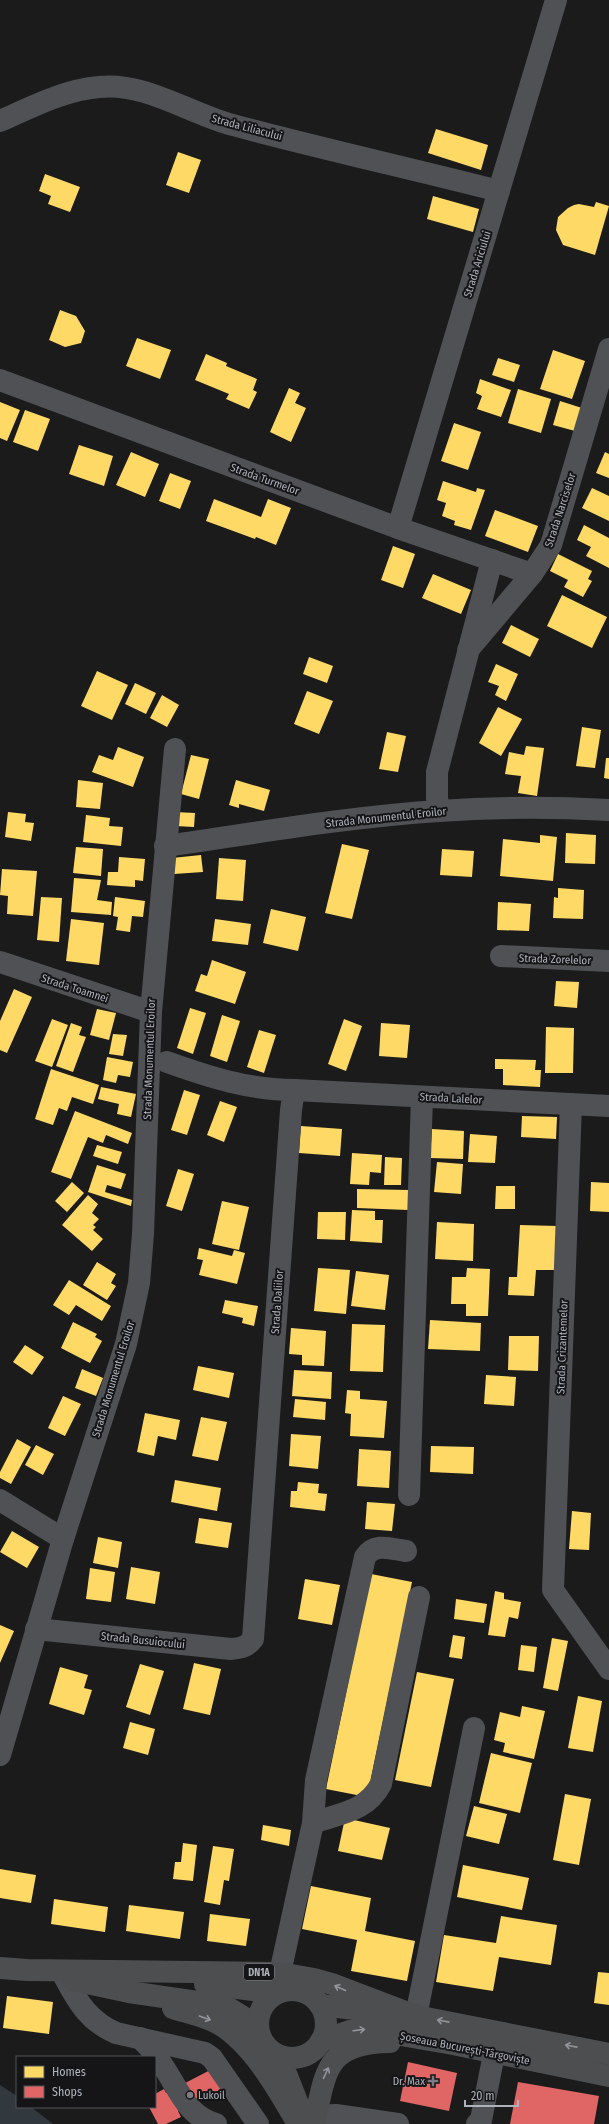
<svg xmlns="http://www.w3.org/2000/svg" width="609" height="2124" font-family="'Fira Sans Condensed',sans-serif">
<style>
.water{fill:#31383e}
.homes{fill:#ffd966}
.shops{fill:#e06666}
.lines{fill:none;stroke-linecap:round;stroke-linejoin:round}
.minor{stroke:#505154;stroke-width:22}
.major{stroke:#4d4e50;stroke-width:22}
.oneway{stroke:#91949b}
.poi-dot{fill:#7b7d83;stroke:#151517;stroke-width:1.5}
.labels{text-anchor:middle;stroke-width:4;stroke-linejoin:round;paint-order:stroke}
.shield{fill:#151517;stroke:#80838a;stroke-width:1}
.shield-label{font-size:10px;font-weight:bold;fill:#aeb2bb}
.street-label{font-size:11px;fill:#aeb2bb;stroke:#151517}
.poi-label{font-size:11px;fill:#aeb2bb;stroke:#151517;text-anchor:end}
</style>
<rect width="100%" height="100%" fill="#1b1b1b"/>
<!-- water -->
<path class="water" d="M0 2085 17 2096V2107H31L53 2124H0Z"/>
<!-- homes -->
<g class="homes">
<path d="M436 129 488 145 481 170 428 153Z"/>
<path d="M178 152 201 160 189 193 166 185Z"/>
<path d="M45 174 80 187 70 212 48 204 51 196 39 191Z"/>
<path d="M433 196 479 209 473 232 427 219Z"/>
<path d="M596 202 609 206 595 255 563 245 556 230 558 217 568 208 574 205 579 204 594 207Z"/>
<path d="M60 310 76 316 85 331 81 343 65 347 49 340Z"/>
<path d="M137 338 171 350 160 379 126 366Z"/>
<path d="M553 350 585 361 572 399 540 389Z"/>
<path d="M206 354 227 363 226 366 257 379 253 390 257 392 249 409 226 399 229 394 195 380Z"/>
<path d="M498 358 520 365 514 382 492 375Z"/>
<path d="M480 379 511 390 501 417 477 409 482 396 476 393Z"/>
<path d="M289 388 300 393 295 403 306 408 291 442 270 432Z"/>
<path d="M518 389 551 399 541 433 508 423Z"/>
<path d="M560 401 582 408 575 431 553 425Z"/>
<path d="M0 402 20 410 7 441 0 438Z"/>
<path d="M25 410 50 419 38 451 13 442Z"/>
<path d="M454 423 481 432 468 470 441 461Z"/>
<path d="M79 445 113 456 104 486 69 474Z"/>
<path d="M131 452 159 464 145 497 116 485Z"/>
<path d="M605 452 609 454V478L596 473Z"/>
<path d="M170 473 191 481 180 509 159 501Z"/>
<path d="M443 481 476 492 477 488 485 490 471 530 454 525 455 521 442 516 446 503 437 500Z"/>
<path d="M592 488 609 496V521L582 508Z"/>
<path d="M214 499 261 517 268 499 291 508 276 545 256 537 255 539 206 521Z"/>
<path d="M495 510 538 526 528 552 485 536Z"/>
<path d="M584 525 609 538V568L586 556 591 547 577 540Z"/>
<path d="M393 546 415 554 403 588 381 580Z"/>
<path d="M558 554 592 571 588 579 592 581 583 597 564 587 568 580 550 571Z"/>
<path d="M433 574 471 590 461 614 422 598Z"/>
<path d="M562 595 607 617 592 648 547 626Z"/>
<path d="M511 625 539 639 530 657 502 643Z"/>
<path d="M309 657 333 666 327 683 303 674Z"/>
<path d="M496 664 518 674 506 701 495 695 499 686 488 682Z"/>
<path d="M97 671 128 685 112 720 81 706Z"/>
<path d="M135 683 156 693 146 714 125 704Z"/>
<path d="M307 691 333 701 319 734 294 724Z"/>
<path d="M162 695 179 705 167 727 150 718Z"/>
<path d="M498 707 522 719 501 756 479 743Z"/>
<path d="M582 727 601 730 595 768 576 766Z"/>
<path d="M387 732 406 736 398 772 379 769Z"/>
<path d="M526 746 544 748 537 796 518 793 521 776 505 774 509 752 524 755Z"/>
<path d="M118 747 144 757 133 787 92 772 99 755 113 760Z"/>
<path d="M191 755 209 759 199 799 181 794Z"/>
<path d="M606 758H609V779L604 778Z"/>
<path d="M78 780 103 783 100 809 76 807Z"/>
<path d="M236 780 270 790 264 811 239 804V808L229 805Z"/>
<path d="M8 812 26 814 25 822 34 823 31 841 5 837Z"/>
<path d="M175 812 195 813 194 827 175 826Z"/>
<path d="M86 815 110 818 109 826 123 827 121 846 83 842Z"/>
<path d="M566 833 596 835 595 864 565 863Z"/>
<path d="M540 835 557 837 553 881 500 876 503 839 540 843Z"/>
<path d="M342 844 369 850 352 919 325 913Z"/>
<path d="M76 847 103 849 101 876 73 873Z"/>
<path d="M442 849 474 851 472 877 440 875Z"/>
<path d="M201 855 203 872 174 874 172 858Z"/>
<path d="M119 857 145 859 143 881 135 880V887L107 885 108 872H118Z"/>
<path d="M219 858 246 860 243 901 216 899Z"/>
<path d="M2 869 37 871 33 916 7 914 8 896 0 895Z"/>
<path d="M74 878 101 880 97 900 112 902 111 915 71 912Z"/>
<path d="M558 888 584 890 583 919 553 918 554 897 558 898Z"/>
<path d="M41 897 62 898 59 942 37 940Z"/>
<path d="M115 897 145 901 143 917 132 916 130 932 116 930 118 917 113 916Z"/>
<path d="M498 902 531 904 529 931 497 930Z"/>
<path d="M271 909 306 917 298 951 263 943Z"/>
<path d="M71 919 104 923 99 965 66 961Z"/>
<path d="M215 919 251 924 248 945 212 941Z"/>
<path d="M212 960 246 972 235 1004 195 991 201 974 207 976Z"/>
<path d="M556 981 579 982 577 1008 554 1006Z"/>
<path d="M14 989 32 997 7 1053 0 1050V1021Z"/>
<path d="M190 1008 206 1013 193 1054 177 1048Z"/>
<path d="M97 1009 116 1013 109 1040 90 1035Z"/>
<path d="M222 1015 240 1021 227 1062 210 1056Z"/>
<path d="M52 1019 68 1025 52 1067 35 1061Z"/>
<path d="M344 1019 362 1026 346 1071 328 1064Z"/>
<path d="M71 1023 82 1027 79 1035 86 1037 73 1072 56 1066Z"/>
<path d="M381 1023 410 1025 407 1058 379 1056Z"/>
<path d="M546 1027 574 1028 573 1073H545Z"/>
<path d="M259 1030 276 1035 264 1073 247 1067Z"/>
<path d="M113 1034 127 1035 123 1056 109 1054Z"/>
<path d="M107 1057 133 1062 130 1077 118 1075 116 1083 103 1080Z"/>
<path d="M495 1059 536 1060 535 1070H541L540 1087 503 1085V1069H495Z"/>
<path d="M51 1069 99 1085 93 1104 72 1097 67 1111 59 1108 53 1125 35 1119Z"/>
<path d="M101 1087 136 1094 131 1117 117 1114 119 1104 98 1099Z"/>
<path d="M184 1090 200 1095 187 1135 171 1130Z"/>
<path d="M220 1101 237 1107 224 1142 207 1135Z"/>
<path d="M75 1111 132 1133 128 1144 106 1135 103 1143 88 1137 71 1179 51 1172Z"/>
<path d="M522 1116 557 1117 556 1139 521 1137Z"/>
<path d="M301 1126 342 1129 340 1156 299 1153Z"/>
<path d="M432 1129 464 1131 463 1159 430 1158Z"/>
<path d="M470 1134 497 1136 495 1163 468 1162Z"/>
<path d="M97 1145 122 1152 118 1164 93 1156Z"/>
<path d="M352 1153 382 1155 381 1173 370 1172 369 1185 350 1184Z"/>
<path d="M385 1157 402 1158 401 1185H384Z"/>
<path d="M437 1162 463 1164 461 1194 434 1192Z"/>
<path d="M97 1165 126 1174 121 1189 107 1185 105 1192 132 1200 131 1206 88 1192Z"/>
<path d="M178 1169 194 1174 182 1211 166 1206Z"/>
<path d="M72 1182 84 1193 67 1212 55 1201Z"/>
<path d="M591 1182 609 1183V1212L590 1211Z"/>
<path d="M496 1186H515V1209H495Z"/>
<path d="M357 1189 409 1190 408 1210 357 1208Z"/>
<path d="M88 1195 98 1204 92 1213 99 1219 93 1225 96 1227 93 1230 103 1239 92 1251 62 1225Z"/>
<path d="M222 1201 249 1207 239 1250 212 1244Z"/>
<path d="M352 1210 375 1211V1220H383L382 1243 350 1241Z"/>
<path d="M318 1212H346L345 1240 317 1239Z"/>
<path d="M437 1222 474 1224 473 1261 435 1259Z"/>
<path d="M520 1225 557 1226 555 1270H536L534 1296 508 1295 509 1277H517Z"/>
<path d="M199 1248 232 1256 234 1250 245 1253 237 1284 199 1275 203 1260 197 1259Z"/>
<path d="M97 1262 116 1274 111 1283 116 1286 107 1300 83 1285Z"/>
<path d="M318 1268 350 1270 346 1314 314 1311Z"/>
<path d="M467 1268 490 1269 488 1316H466V1304H451L452 1277H466Z"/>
<path d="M356 1271 389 1275 385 1310 351 1306Z"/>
<path d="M69 1280 111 1306 102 1321 76 1305 69 1315 53 1305Z"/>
<path d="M225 1300 258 1306 254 1326 242 1323 243 1318 222 1313Z"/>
<path d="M430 1320 481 1323 480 1351 428 1349Z"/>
<path d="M73 1322 97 1334 95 1337 102 1341 90 1363 61 1348Z"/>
<path d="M352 1324 385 1325 383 1372 350 1371Z"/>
<path d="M291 1328 326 1331 324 1366 302 1365V1355L289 1354Z"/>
<path d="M509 1336H539L538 1371 508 1370Z"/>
<path d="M25 1345 44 1357 32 1375 13 1362Z"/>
<path d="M198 1366 234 1373 229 1398 193 1390Z"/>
<path d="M82 1369 103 1378 96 1396 75 1388Z"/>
<path d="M294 1370 332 1372 331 1399 292 1396Z"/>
<path d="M486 1375 516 1377 514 1406 484 1404Z"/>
<path d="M347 1390 360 1391V1399L387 1401 384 1438 350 1436 351 1414 345 1413Z"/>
<path d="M63 1396 81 1404 65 1436 48 1428Z"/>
<path d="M295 1399 326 1402 325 1420 293 1417Z"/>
<path d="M145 1413 180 1420 176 1440 158 1436 154 1456 137 1452Z"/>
<path d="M201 1417 227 1422 218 1461 192 1456Z"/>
<path d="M291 1434 321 1436 318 1469 289 1466Z"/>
<path d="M17 1439 31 1447 11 1484 0 1478V1472Z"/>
<path d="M36 1445 54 1454 43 1475 25 1465Z"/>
<path d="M431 1446 474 1447 473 1474 430 1472Z"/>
<path d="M359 1449 391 1451 389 1488 357 1486Z"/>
<path d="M175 1480 221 1488 217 1511 171 1502Z"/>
<path d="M298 1482 319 1484 318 1493 327 1494 325 1511 290 1507 291 1491H297Z"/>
<path d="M367 1502 395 1504 392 1531 365 1529Z"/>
<path d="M572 1511 591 1513 589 1550 569 1549Z"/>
<path d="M199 1518 232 1523 228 1548 195 1543Z"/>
<path d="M12 1531 39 1547 27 1568 0 1552Z"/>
<path d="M98 1537 122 1542 118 1568 93 1563Z"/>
<path d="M131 1567 160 1572 155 1604 126 1599Z"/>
<path d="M90 1568 115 1572 111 1602 86 1599Z"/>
<path d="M371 1574 412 1582 367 1797 326 1789Z"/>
<path d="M305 1579 340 1585 332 1625 298 1619Z"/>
<path d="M495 1591 504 1593V1599L521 1602 518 1619 509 1617 505 1637 488 1635Z"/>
<path d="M456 1599 487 1604 484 1623 454 1619Z"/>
<path d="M0 1625 14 1631 0 1663Z"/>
<path d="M453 1635 465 1637 462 1659 449 1657Z"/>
<path d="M552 1638 568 1641 558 1691 543 1688Z"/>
<path d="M521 1645 537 1647 534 1672 518 1670Z"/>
<path d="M194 1663 221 1669 210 1715 183 1709Z"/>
<path d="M140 1664 164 1671 150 1715 126 1707Z"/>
<path d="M60 1667 88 1675 84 1688 92 1690 84 1715 49 1704Z"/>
<path d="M417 1672 454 1679 431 1787 395 1780Z"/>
<path d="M578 1696 602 1701 593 1752 568 1748Z"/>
<path d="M522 1706 545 1711 534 1759 503 1752 505 1743 494 1740 500 1712 520 1717Z"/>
<path d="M130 1722 155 1729 148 1755 123 1748Z"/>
<path d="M491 1753 532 1763 520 1813 479 1803Z"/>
<path d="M565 1794 591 1799 579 1865 553 1860Z"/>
<path d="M474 1806 507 1814 499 1844 466 1836Z"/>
<path d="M345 1818 390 1828 382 1860 338 1851Z"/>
<path d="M263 1825 291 1830 289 1846 261 1840Z"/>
<path d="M183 1843 197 1845 193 1881 173 1879 175 1862H181Z"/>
<path d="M213 1846 234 1849 229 1881 224 1880 220 1905 204 1902Z"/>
<path d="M463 1865 529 1878 522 1910 457 1897Z"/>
<path d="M0 1869 36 1875 31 1903 0 1898Z"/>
<path d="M311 1886 371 1898 365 1931 415 1941 407 1981 351 1971 357 1940 302 1929Z"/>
<path d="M54 1899 108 1907 105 1932 51 1924Z"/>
<path d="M129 1905 184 1912 180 1939 126 1931Z"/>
<path d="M210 1914 250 1919 246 1946 207 1941Z"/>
<path d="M501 1916 557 1925 551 1965 499 1957 493 1991 436 1982 444 1935 496 1943Z"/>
<path d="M598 1972 609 1973V2005L594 2003Z"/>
<path d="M7 1996 53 2002 49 2034 3 2028Z"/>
</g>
<!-- shops -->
<g class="shops">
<path d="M408 2062 457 2073 449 2111 400 2101Z"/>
<path d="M216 2067 226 2087 178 2111 181 2117 166 2124H158L149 2107H155V2094L164 2089 166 2093Z"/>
<path d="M518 2082 599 2096 594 2124H510Z"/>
</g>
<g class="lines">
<!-- minor -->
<g class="minor">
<path d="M0 121C32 107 64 90 99 87 144 82 187 112 229 124 318 148 409 168 499 191"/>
<path d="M0 380 398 528 532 574"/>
<path d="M398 528 556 0"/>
<path d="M468 650 532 574 551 545 609 349"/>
<path d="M439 811 437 798V772L492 560"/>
<path d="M165 846C256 833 347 817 439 811 495 807 553 807 609 810"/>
<path d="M501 956 609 961"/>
<path d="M0 962 151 1012"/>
<path d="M294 1090 609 1106"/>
<path d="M571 1104 553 1590 609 1669"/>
<path d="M409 1495 422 1097"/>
<path d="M0 1500 63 1539"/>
<path d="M36 1629 231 1649C241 1648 247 1647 253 1639L291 1110 294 1090C249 1090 209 1077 167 1062"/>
<path d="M0 1755 63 1539 126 1344 139 1283 143 1234 151 1012 175 749"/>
<path d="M313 1823C340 1813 366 1812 381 1784L419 1597"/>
<path d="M280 1973 313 1823 316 1780 365 1557C375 1542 391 1549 406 1551"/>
<path d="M65 1978C78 2003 90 2022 116 2033L205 2053 212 2058 258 2124"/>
<path d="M416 2016 474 1728"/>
<path d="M140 2038C147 2045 154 2052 159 2060 177 2084 184 2115 216 2124"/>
<path d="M315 2116 336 2115 398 2124"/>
<path d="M477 2124 481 2120 494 2054"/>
</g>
<!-- major -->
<g class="major">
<path d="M0 1968 27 1970 280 1973 314 1979 332 1984 416 2016"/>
<path d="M73 1980 129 1992 225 2006 243 2017 259 2033"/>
<path d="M205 1984 277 1993"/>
<circle cx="292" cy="2024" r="34"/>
<path d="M320 2005 416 2016 609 2054"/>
<path d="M173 2008C188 2013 205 2016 219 2024 253 2044 279 2091 298 2124"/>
<path d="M321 2041 350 2031 366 2029 453 2044 609 2076"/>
<path d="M275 2054 287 2076 300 2109"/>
<path d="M314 2124C326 2071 325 2043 390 2042"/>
</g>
</g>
<!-- one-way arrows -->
<defs><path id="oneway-shaft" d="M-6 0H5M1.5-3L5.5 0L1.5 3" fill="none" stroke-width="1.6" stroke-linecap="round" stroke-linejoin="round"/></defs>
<g class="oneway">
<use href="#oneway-shaft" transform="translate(340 1988) rotate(-156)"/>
<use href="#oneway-shaft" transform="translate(205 2018) rotate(20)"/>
<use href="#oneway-shaft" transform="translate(443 2021) rotate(-169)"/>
<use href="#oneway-shaft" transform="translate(359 2030) rotate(-7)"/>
<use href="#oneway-shaft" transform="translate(571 2046) rotate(-169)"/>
<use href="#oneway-shaft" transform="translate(326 2073) rotate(-65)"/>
</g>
<!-- markers -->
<g class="poi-dot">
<path d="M431 2075h4v4h4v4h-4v4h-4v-4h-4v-4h4z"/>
<circle cx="190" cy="2095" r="4"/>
</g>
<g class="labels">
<!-- shield labels -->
<rect class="shield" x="244" y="1964" width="30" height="16" rx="3"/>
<g class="shield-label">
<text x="259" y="1976">DN1A</text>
</g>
<!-- street labels -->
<g class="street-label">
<text transform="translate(247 127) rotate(15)" y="4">Strada Liliacului</text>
<text transform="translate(477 264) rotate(-73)" y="4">Strada Ariciului</text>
<text transform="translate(265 479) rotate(20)" y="4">Strada Turmelor</text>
<text transform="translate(560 510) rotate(-72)" y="4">Strada Narciselor</text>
<text transform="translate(386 817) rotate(-6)" y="4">Strada Monumentul Eroilor</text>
<text transform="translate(555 959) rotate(2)" y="4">Strada Zorelelor</text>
<text transform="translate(75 988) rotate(18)" y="4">Strada Toamnei</text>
<text transform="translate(149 1059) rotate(-88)" y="4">Strada Monumentul Eroilor</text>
<text transform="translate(451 1098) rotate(3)" y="4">Strada Lalelor</text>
<text transform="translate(277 1302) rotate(-86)" y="4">Strada Daliilor</text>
<text transform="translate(562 1347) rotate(-88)" y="4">Strada Crizantemelor</text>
<text transform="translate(113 1379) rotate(-73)" y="4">Strada Monumentul Eroilor</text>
<text transform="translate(143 1640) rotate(6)" y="4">Strada Busuiocului</text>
<text transform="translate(465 2048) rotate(11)" y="4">Șoseaua București-Târgoviște</text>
</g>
<!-- poi labels -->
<g class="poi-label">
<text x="425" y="2085">Dr. Max</text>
<text x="198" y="2099" text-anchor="start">Lukoil</text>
</g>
</g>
<!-- legend -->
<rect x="16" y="2056" width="140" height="52" fill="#151517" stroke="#525459"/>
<rect x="24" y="2066" width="20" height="12" fill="#ffd966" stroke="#525459"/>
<text x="52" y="2076" font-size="12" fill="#aeb2bb">Homes</text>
<rect x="24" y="2086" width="20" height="12" fill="#e06666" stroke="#525459"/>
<text x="52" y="2096" font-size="12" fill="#aeb2bb">Shops</text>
<!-- scale -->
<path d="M465 2100v6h53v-6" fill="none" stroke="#aeb2bb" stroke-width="2"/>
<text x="471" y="2100" font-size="12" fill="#aeb2bb" stroke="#151517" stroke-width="3" paint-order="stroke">20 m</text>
</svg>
